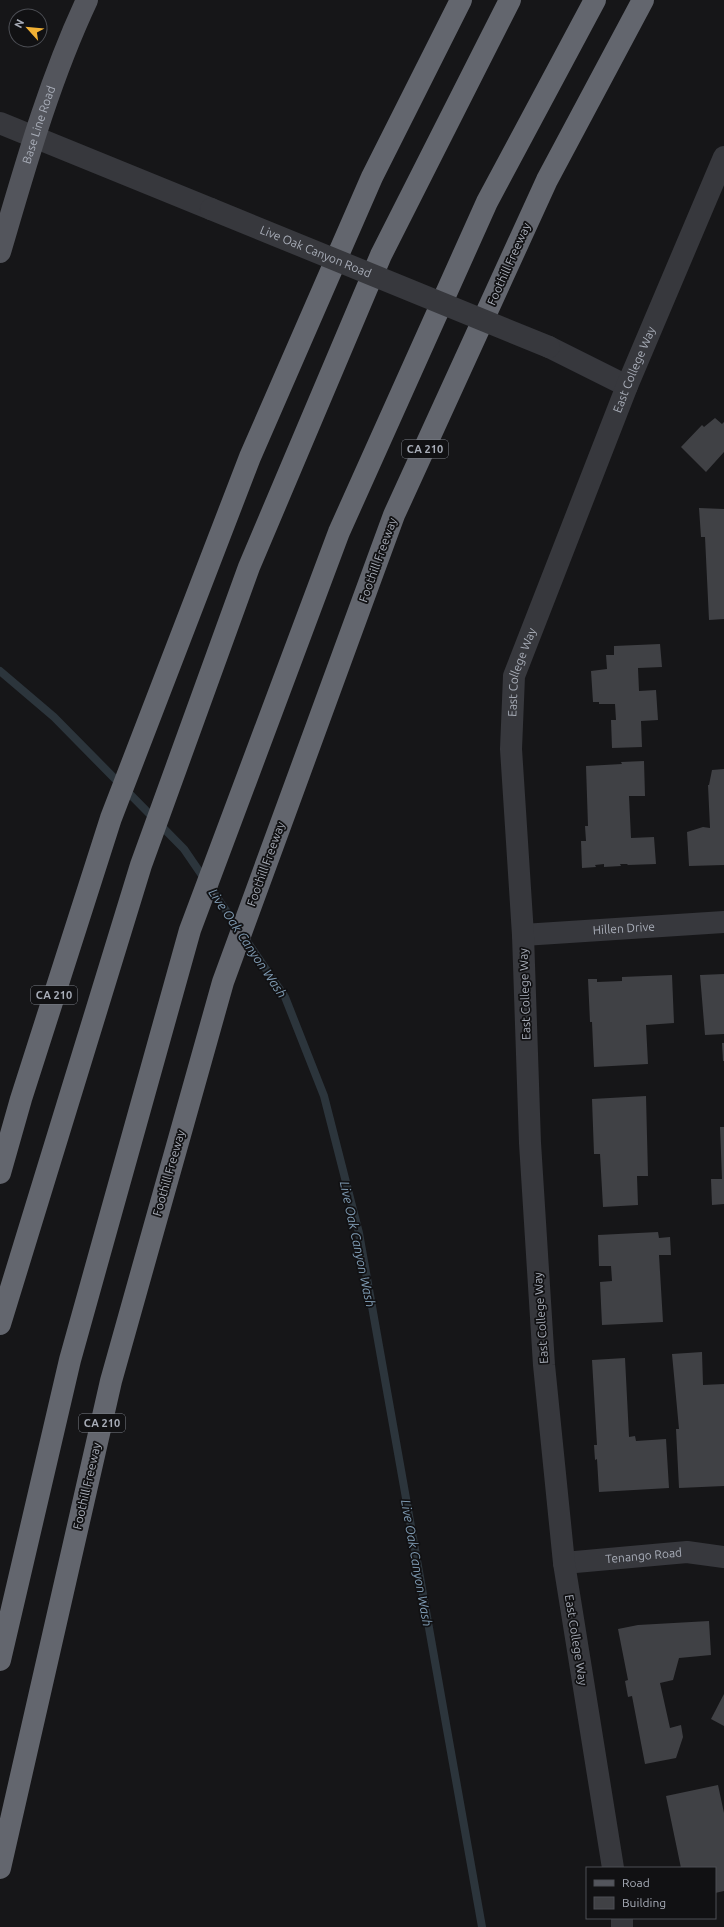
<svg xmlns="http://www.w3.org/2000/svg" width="724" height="1927" font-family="Ubuntu,sans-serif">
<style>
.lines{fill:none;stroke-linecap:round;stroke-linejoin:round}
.stream{stroke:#2c353c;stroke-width:8}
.building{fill:#404145}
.minor{stroke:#37383d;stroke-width:22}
.major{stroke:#53555c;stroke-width:22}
.highway{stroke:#63666e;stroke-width:22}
.minor-bridge{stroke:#37383d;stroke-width:22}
.labels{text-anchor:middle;stroke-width:3.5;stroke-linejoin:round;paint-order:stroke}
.shield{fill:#111113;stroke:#7b7e86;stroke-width:1}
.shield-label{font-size:11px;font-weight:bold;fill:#a8adb8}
.street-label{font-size:12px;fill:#a8adb8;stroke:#111113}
.water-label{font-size:13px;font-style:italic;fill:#7f9bb3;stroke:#111113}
</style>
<rect width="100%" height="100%" fill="#161618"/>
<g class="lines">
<!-- stream -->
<path class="stream" d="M0 671 54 717 184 849 285 997 324 1096 359 1233 482 1927"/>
</g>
<!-- building -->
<g class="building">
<path d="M715 418 722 424 724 422V452L706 472 681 447 702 425 704 427Z"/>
<path d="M699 508 724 509V619L709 620 705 537H701Z"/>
<path d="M660 644 662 667 638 668 639 691 656 690 658 720 641 721 642 747 612 748 611 720H616L615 704H599V702H593L591 671 607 669 606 655H614V646Z"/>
<path d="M644 761 645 796H629L631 838 654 837 656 864 628 865 627 864H620L621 866 604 867V864L595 865 596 867 582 868 581 841H586L585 826H588L586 766 622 764 621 762Z"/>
<path d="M724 769V865L689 866 687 832 703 827 710 828 708 785H709L712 770Z"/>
<path d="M724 974V1034L705 1035 700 975Z"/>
<path d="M672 975 674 1023 646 1025 648 1064 594 1067 592 1022H590L588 979H597V982L622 981V977Z"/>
<path d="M722 1043H724V1061H723Z"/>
<path d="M646 1096 648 1176H637L638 1205 603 1207 600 1154H594L592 1099Z"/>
<path d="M720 1127H724V1204L712 1205 711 1179H722Z"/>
<path d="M658 1232 659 1238 670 1237 671 1255H659L663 1322 602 1325 600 1282 612 1281 611 1266H599L598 1235Z"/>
<path d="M702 1352 703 1385 724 1384V1486L679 1488 676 1429H679L672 1354Z"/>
<path d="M625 1358 629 1437 635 1436 636 1441 666 1439 669 1488 599 1492 597 1459 595 1460 594 1445H597L592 1360Z"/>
<path d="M709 1621 711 1655 679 1658 673 1680 660 1683 670 1728 681 1725 683 1737 676 1758 645 1764 632 1696 628 1697 625 1681 628 1680 618 1629 638 1625Z"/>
<path d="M724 1694V1726L711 1719Z"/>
<path d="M718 1785 724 1813V1891L715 1893V1868H681L666 1796Z"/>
</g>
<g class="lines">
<!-- minor -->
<g class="minor">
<path d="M0 123 211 209"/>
<path d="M549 347 627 386"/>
<path id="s1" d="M523 935 724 922"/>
<path id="s2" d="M564 1563 687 1552 724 1557"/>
<path id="s3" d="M613 1868 564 1563 544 1365 530 1143 523 935 511 749 514 676 627 386 724 157"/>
<path d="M622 1918V1927"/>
</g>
<!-- major -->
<path class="major" id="s4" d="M0 252C25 167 49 81 87 0"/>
<!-- highway -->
<g class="highway">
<path d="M0 1173 21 1099 111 818 250 457 372 177 461 0"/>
<path d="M0 1324 141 865 249 567 381 255 510 0"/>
<path d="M0 1660 70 1360 190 930 339 532 487 202 595 0"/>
<path d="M0 1868 111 1381 223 982 394 515 547 180 643 0"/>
</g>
<!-- minor-bridge -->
<path class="minor-bridge" id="s5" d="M211 209 549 347"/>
</g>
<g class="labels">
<!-- shield labels -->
<g class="shield">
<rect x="402" y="440" width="46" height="18" rx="3"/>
<rect x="31" y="986" width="46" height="18" rx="3"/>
<rect x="79" y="1414" width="46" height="18" rx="3"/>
</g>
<g class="shield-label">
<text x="425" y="453">CA 210</text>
<text x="54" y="999">CA 210</text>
<text x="102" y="1427">CA 210</text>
</g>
<!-- street labels -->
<g class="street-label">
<text dy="4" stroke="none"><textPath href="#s4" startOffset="133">Base Line Road</textPath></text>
<text dy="4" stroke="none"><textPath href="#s5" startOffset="113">Live Oak Canyon Road</textPath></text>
<text transform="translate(509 264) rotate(-66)" y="4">Foothill Freeway</text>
<text dy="4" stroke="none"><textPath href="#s3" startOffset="1527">East College Way</textPath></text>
<text transform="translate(378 560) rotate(-70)" y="4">Foothill Freeway</text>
<text dy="4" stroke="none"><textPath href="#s3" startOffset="1203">East College Way</textPath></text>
<text transform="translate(266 864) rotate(-70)" y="4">Foothill Freeway</text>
<text dy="4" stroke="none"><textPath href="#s1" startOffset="101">Hillen Drive</textPath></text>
<text transform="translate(525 994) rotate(-92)" y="4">East College Way</text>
<text transform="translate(169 1173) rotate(-74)" y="4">Foothill Freeway</text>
<text transform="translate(541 1318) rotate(-94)" y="4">East College Way</text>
<text transform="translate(87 1486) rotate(-77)" y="4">Foothill Freeway</text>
<text dy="4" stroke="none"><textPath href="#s2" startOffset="80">Tenango Road</textPath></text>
<text transform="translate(576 1640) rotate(81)" y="4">East College Way</text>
</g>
<!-- water labels -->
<g class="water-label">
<text transform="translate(248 943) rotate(56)" y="5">Live Oak Canyon Wash</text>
<text transform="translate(358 1244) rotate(78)" y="5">Live Oak Canyon Wash</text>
<text transform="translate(417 1563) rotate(80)" y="5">Live Oak Canyon Wash</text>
</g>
</g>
<!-- legend -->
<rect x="586" y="1867" width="130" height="52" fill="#111113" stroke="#4d4f55"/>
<rect x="594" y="1880" width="20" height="6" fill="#53555c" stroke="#4d4f55"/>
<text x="622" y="1887" font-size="12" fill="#a8adb8">Road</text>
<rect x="594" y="1897" width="20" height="12" fill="#404145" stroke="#4d4f55"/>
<text x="622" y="1907" font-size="12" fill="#a8adb8">Building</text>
<!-- north arrow -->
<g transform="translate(28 28) rotate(297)"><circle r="19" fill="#111113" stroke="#4d4f55"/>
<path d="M0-3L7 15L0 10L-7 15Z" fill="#f2b134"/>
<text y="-6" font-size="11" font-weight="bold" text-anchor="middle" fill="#a8adb8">N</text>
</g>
</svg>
